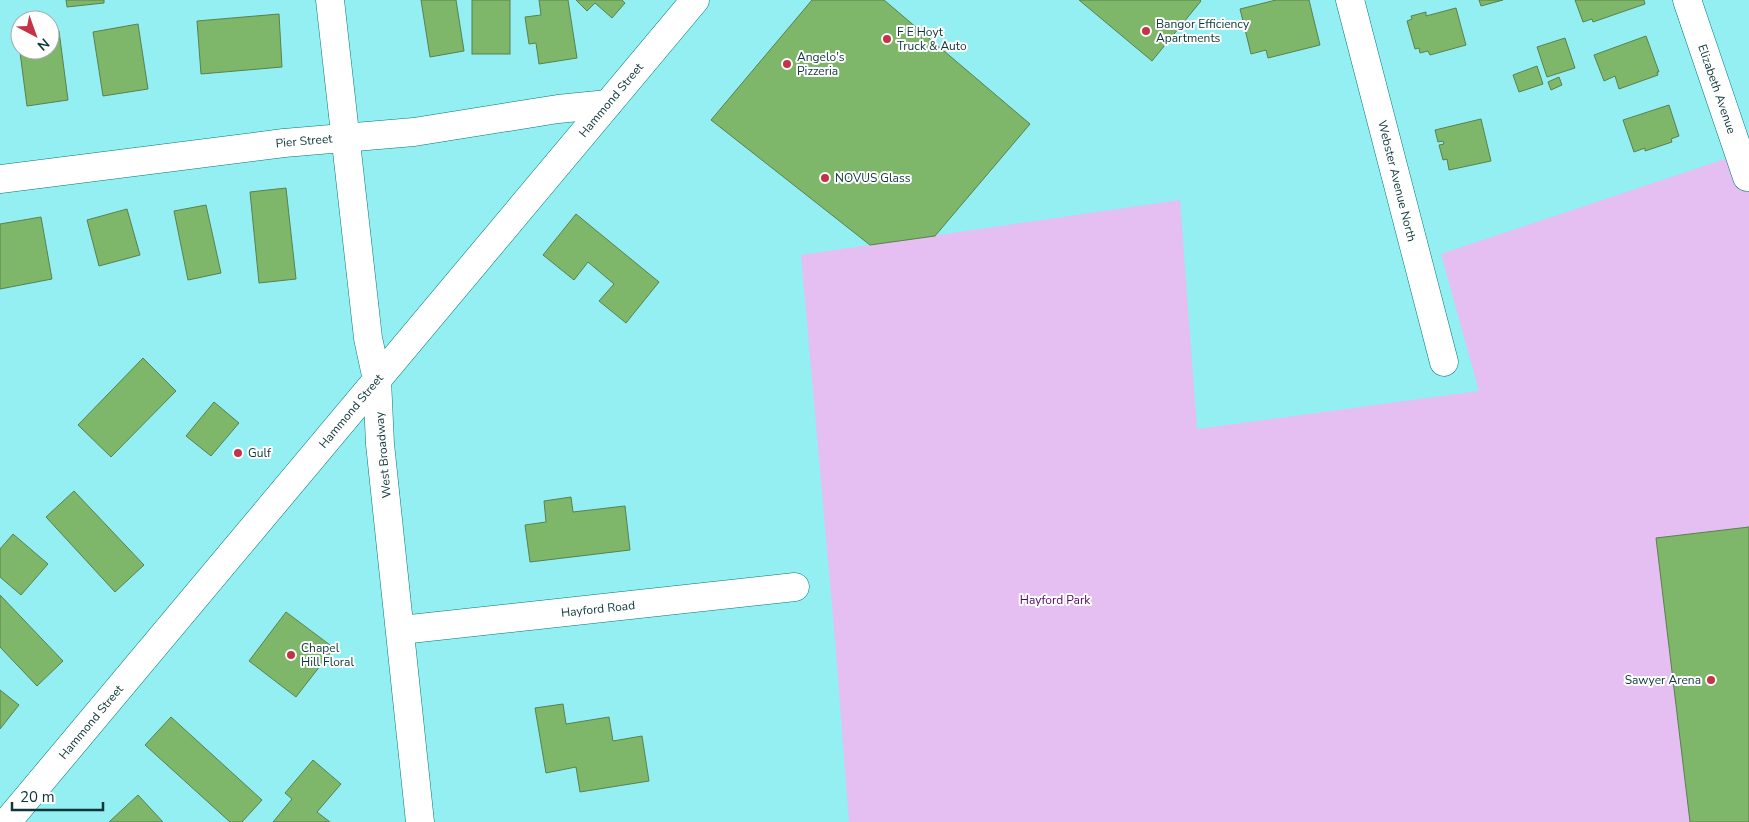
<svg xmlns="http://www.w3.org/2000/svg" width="1749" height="822" font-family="'Nunito Sans',sans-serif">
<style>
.green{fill:#e5bef2}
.building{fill:#7eb66a;stroke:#5a814d}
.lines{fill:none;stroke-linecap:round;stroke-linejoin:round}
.street-casing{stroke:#03787b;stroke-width:29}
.primary-casing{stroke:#03787b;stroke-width:29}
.street{stroke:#fff;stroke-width:28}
.primary{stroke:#fff;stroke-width:28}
.poi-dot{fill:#c43448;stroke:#fefefe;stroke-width:2}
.labels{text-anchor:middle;stroke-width:4;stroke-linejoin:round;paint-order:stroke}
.poi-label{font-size:12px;fill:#0e3638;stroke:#fefefe;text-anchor:start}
.street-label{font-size:12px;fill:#0e3638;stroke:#fefefe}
.park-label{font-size:12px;fill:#510664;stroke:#fefefe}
</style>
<rect width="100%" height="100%" fill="#93eff2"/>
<!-- green -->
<path class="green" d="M1749 151V822H849L835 639 801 255 1180 200 1197 429 1479 391 1441 254Z"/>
<!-- building -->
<g class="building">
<path d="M66 0H104V3L67 7Z"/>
<path d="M421 0H456L464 51 430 57Z"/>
<rect x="472" y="0" width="38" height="54"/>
<path d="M539 0H568L577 58 539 64 536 43 529 44 525 17 541 15Z"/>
<path d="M576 0H622L625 3 612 18 595 3 587 11Z"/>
<path d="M812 0H884L1030 124 935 236 870 245 711 120Z"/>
<path d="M1079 0H1200L1201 1 1152 61Z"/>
<path d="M1276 0H1309L1320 45 1268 58 1266 50 1251 54 1240 9Z"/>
<path d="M1479 0H1503L1481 6Z"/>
<path d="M1575 0H1644L1645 4 1593 22 1592 19 1583 22Z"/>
<path d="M1456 8 1466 45 1430 55 1428 51 1420 53 1419 48 1415 49 1407 21 1412 19 1411 16 1426 12V16Z"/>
<path d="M279 14 282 67 201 74 197 21Z"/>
<path d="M138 24 148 89 103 96 93 32Z"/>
<path d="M59 31 68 100 27 106 18 37 20 36V50H50V33Z"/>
<path d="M1646 36 1659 72H1657L1658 75 1619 89 1615 76 1604 81 1594 55Z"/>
<path d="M1565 38 1575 68 1547 77 1537 47Z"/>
<path d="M1537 66 1543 84 1519 92 1513 75Z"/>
<path d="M1559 77 1562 85 1551 90 1548 82Z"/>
<path d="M1669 105 1679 136 1671 139 1672 142 1645 151V148L1634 152 1623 120Z"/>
<path d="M1481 119 1491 161 1449 170 1447 159 1443 160 1439 145 1444 144 1443 141 1438 142 1435 130Z"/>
<path d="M286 188 296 279 259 283 250 192Z"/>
<path d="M206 205 221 273 188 280 174 211Z"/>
<path d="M127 209 140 255 99 266 87 220Z"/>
<path d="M576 214 659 282 626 323 599 301 614 284 588 262 574 280 543 255Z"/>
<path d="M41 217 52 279 0 289V224Z"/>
<path d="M143 358 176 391 111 457 78 425Z"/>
<path d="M214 402 239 423 211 456 186 436Z"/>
<path d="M74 491 144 565 115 592 46 517Z"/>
<path d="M571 497 573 512 625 506 630 550 530 562 525 525 546 522 544 501Z"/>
<path d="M1749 527V822H1690L1656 538Z"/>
<path d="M13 534 48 564 21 595 0 577V549Z"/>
<path d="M0 595 63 661 37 686 0 647Z"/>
<path d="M286 612 334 648 296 697 249 661Z"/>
<path d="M0 690 19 705 0 729Z"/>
<path d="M563 704 566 724 609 717 613 741 642 736 649 781 580 792 576 767 546 773 535 708Z"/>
<path d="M171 717 262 800 242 822H230L145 745Z"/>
<path d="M313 760 341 784 317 812 330 822H273L292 799 285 793Z"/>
<path d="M138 795 163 822H109Z"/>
</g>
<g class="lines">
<defs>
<g id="street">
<path d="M330 0 368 338 377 380 380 444 420 822"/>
<path d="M1350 0 1444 362"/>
<path d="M1687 0 1747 177"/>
<path d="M0 179 284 143 414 132 558 109 608 104"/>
<path d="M401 630 795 587"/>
</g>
<path id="primary" d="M7 822 695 0"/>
</defs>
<!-- street casing -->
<use href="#street" class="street-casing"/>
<!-- primary casing -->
<use href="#primary" class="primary-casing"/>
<!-- street -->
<use href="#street" class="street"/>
<!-- primary -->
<use href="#primary" class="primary"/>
</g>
<!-- markers -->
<g class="poi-dot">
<circle cx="1146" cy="31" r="5"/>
<circle cx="887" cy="39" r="5"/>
<circle cx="787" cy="64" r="5"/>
<circle cx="825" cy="178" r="5"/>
<circle cx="238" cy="453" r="5"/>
<circle cx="291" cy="655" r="5"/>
<circle cx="1711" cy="680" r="5"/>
</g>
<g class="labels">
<!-- poi labels -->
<g class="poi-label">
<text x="1156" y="28">Bangor Efficiency<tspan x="1156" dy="14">Apartments</tspan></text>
<text x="897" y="36">F E Hoyt<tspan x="897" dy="14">Truck &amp; Auto</tspan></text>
<text x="797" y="61">Angelo's<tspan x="797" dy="14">Pizzeria</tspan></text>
<text x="835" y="182">NOVUS Glass</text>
<text x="248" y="457">Gulf</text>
<text x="301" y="652">Chapel<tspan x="301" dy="14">Hill Floral</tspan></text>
<text x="1701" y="684" text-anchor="end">Sawyer Arena</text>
</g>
<!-- street labels -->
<g class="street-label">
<text transform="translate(1717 89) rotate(71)" y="4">Elizabeth Avenue</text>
<text transform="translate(611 100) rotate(-50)" y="4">Hammond Street</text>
<text transform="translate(304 141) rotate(-5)" y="4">Pier Street</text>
<text transform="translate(1397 181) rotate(76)" y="4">Webster Avenue North</text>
<text transform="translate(351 411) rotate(-50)" y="4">Hammond Street</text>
<text transform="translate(383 455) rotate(-95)" y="4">West Broadway</text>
<text transform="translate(598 609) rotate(-6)" y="4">Hayford Road</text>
<text transform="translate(91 722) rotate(-50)" y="4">Hammond Street</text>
</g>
<!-- park labels -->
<g class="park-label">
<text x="1055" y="604">Hayford Park</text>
</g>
</g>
<!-- north arrow -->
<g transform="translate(35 35) rotate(139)"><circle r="24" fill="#fefefe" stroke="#9eaeaf"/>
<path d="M0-4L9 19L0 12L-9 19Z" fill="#c43448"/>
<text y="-8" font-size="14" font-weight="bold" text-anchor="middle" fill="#0e3638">N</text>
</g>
<!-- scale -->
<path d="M12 802v8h91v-8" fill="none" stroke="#0e3638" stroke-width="2.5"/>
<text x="20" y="802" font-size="15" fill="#0e3638" stroke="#fefefe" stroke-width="4" paint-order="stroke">20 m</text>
</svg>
